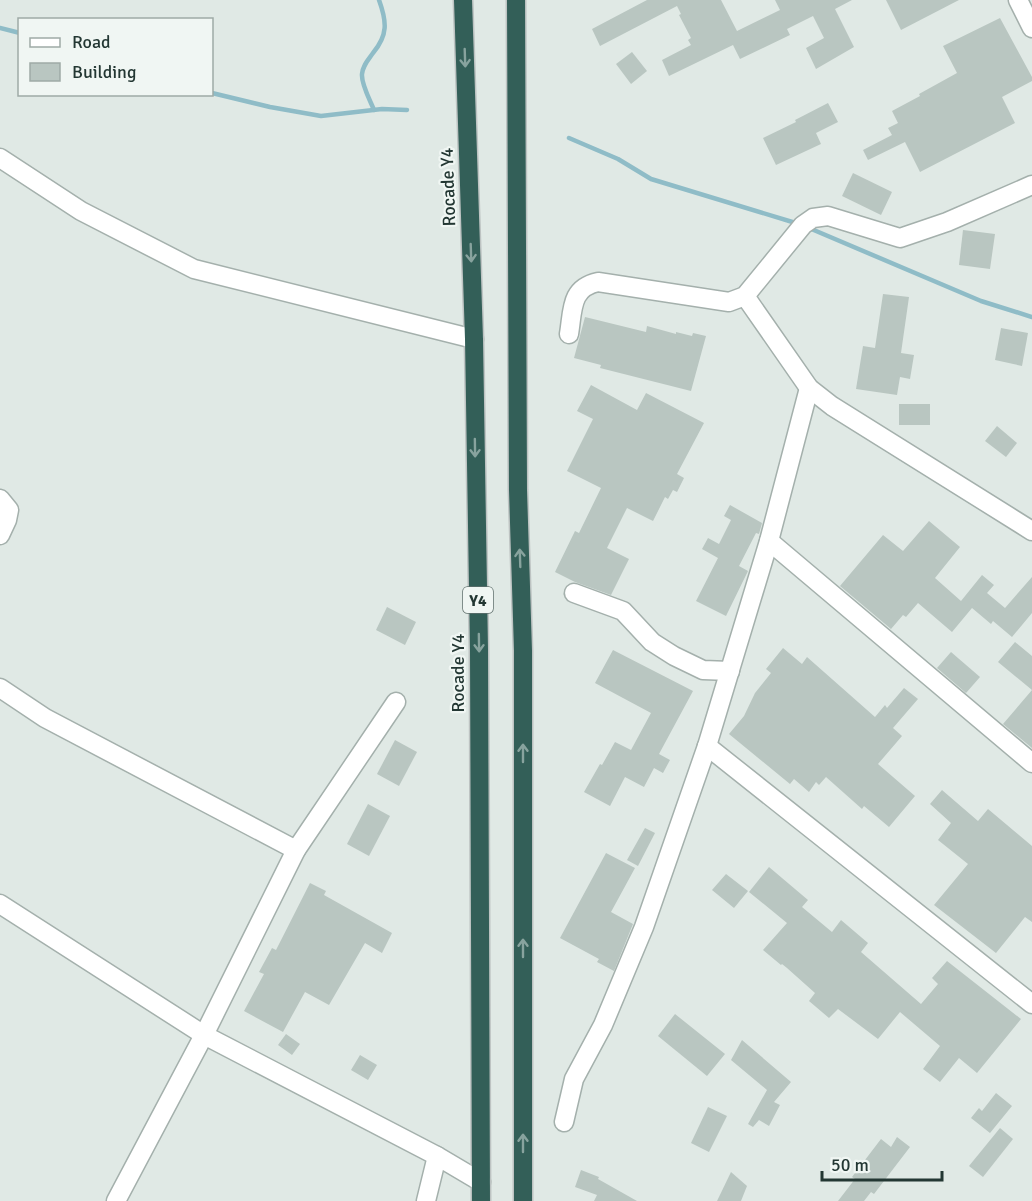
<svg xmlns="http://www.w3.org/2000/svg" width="1032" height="1201" font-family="Signika,sans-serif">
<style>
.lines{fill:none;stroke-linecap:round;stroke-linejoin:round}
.stream{stroke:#8fbcc7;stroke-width:4.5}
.building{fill:#b9c6c1}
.minor-casing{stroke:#a4b0ac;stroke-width:21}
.highway-casing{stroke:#bdc3c2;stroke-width:21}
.minor{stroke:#fff;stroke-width:18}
.highway{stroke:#335f58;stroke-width:18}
.oneway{stroke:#88a39e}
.labels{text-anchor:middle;stroke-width:4.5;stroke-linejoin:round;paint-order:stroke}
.shield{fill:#f0f6f3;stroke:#60706d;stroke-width:1.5}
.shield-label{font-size:16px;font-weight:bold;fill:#233733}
.street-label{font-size:18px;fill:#233733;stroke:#f0f6f3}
</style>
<rect width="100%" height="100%" fill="#e0e9e5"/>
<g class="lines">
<!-- stream -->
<g class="stream">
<path d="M0 28 20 33"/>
<path d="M212 93 270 107 321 116 382 109 407 110"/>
<path d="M374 110C370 100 361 84 362 74 363 65 368 60 373 53 388 35 387 22 379 0"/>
<path d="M569 138 618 159 651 179 799 224"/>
<path d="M809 228 981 301 1032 317"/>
</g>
</g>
<!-- building -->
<g class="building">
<path d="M647 0H721L737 31 780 10 775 0H852L835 9 854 47 816 69 806 48 824 38 813 16 787 29 790 35 740 59 733 45 669 76 662 60 691 45 688 40 691 38 679 15 681 14 677 6 600 46 592 29Z"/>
<path d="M886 0H959L901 30Z"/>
<path d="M1000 18 1032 77V81L1002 97 1015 123 920 172 905 142 868 160 863 150 892 135 888 128 898 123 892 111 920 96 919 94 957 73 943 46Z"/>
<path d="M632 52 647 71 631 84 616 64Z"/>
<path d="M828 103 838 122 816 133 821 144 776 165 763 138 796 122 795 120Z"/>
<path d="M853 173 892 192 881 215 842 196Z"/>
<path d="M963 230 995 234 990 269 959 265Z"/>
<path d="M883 294 909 297 901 353 914 355 910 379 900 377 897 395 856 389 863 346 875 348Z"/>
<path d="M585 317 646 332 647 326 676 334V332L692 336 693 333 706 336 691 391 600 368 601 365 574 358Z"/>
<path d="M1001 328 1028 333 1022 366 995 360Z"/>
<path d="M591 385 637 410 646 393 704 423 677 474 684 478 677 492 673 490 668 499 665 497 653 521 627 508 607 548 629 559 611 595 575 582 555 572 575 531 579 533 601 488 567 471 593 419 577 411Z"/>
<rect x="899" y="404" width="31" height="21"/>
<path d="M997 426 1017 443 1006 457 985 441Z"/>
<path d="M730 505 762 523 759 534 756 533 739 566 748 571 726 616 696 601 718 558 702 549 708 538 719 544 731 520 724 516Z"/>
<path d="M929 521 960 547 935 578 961 601 982 575 994 585 987 593 1005 608 1032 577V613L1012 637 993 621 991 624 972 608 952 632 918 603 906 617 903 615 891 629 840 586 883 535 903 551Z"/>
<path d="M387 607 416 622 405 645 376 630Z"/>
<path d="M1015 642 1032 656V748L1003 724 1032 690 998 662Z"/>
<path d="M783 648 802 664 807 657 875 717 885 705 887 708 904 688 918 699 893 728 902 736 878 764 915 796 889 827 864 806 862 809 826 777 819 785 816 782 809 792 794 779 790 784 729 734 744 716 755 693 771 673 766 669Z"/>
<path d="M613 650 693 691 659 754 670 760 663 773 654 768 644 787 625 777 610 806 584 792 600 764 602 765 615 742 631 750 651 713 595 683Z"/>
<path d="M951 652 980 677 966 693 937 668Z"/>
<path d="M395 740 417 752 399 786 377 774Z"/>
<path d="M942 790 978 821 988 809 1032 846V922L1025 917 996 953 934 905 968 864 938 840 951 823 930 804Z"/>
<path d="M368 804 390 816 369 856 347 844Z"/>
<path d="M645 828 655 833 638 866 627 860Z"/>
<path d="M606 853 635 868 611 912 633 924 614 971 597 962 599 959 560 938Z"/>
<path d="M769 867 808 900 802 907 832 932 841 920 868 943 861 952 921 1004 938 984 932 978 947 961 1021 1019 977 1073 959 1058 940 1082 923 1069 940 1046 900 1012 878 1039 838 1009 829 1018 809 1001 815 993 787 968 782 964 781 965 763 950 787 923 749 892Z"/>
<path d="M726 874 748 891 734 908 712 890Z"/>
<path d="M310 883 326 891 324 895 392 933 382 953 365 943 329 1005 305 992 283 1032 244 1011 264 974 259 972 272 948 276 950Z"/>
<path d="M675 1014 725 1054 707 1076 658 1036Z"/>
<path d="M286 1034 300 1044 292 1055 278 1045Z"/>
<path d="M742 1040 791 1082 774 1102 780 1105 769 1126 759 1120 753 1127 748 1124 767 1090 731 1060Z"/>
<path d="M360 1055 377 1065 368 1080 351 1070Z"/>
<path d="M996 1093 1012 1106 990 1133 971 1118 979 1108 982 1111Z"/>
<path d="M708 1107 727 1116 709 1152 691 1143Z"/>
<path d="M1000 1128 1013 1139 983 1177 969 1166Z"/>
<path d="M897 1137 910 1147 874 1194 871 1192 864 1201H838L855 1179 852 1177 881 1139 891 1147Z"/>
<path d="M581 1170 599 1177 598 1179 637 1201H594L597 1195 575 1187Z"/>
<path d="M731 1172 747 1186 741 1201H717Z"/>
</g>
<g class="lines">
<defs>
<g id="minor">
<path d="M1018 0 1032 28"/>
<path d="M0 158 81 211 194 269 474 339"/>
<path d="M745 296 809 388 832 406 1032 531"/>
<path d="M569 334C573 310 570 288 598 282L729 302 745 296 803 225 813 218 828 216 900 238 947 222 1032 185"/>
<path d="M0 499 9 510 7 520 0 535"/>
<path d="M769 541 1032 763"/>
<path d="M574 593 623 611 652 642 674 656 703 670 730 671"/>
<path d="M0 688 45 718 296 850"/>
<path d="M707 746 1032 1004"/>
<path d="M0 904 204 1035 437 1156 481 1182"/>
<path d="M564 1122 574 1079 603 1025 644 927 707 746 769 541 809 388"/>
<path d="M116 1201 204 1035 296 850 396 702"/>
<path d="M426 1201 437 1156"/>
</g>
<g id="highway">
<path d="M463 0 474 339 479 650 481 1201"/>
<path d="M516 0 518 490 523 651V1201"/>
</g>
</defs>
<!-- minor casing -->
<use href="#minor" class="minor-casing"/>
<!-- highway casing -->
<use href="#highway" class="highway-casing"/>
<!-- minor -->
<use href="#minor" class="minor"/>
<!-- highway -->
<use href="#highway" class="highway"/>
</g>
<!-- one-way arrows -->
<defs><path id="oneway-shaft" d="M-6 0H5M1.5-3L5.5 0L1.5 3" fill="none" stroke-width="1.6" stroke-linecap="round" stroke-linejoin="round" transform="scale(1.5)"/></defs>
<g class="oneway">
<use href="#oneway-shaft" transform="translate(465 58) rotate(88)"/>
<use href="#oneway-shaft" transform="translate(471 253) rotate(88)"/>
<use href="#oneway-shaft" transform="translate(475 448) rotate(89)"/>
<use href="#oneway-shaft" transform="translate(520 558) rotate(-92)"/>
<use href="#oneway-shaft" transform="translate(479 643) rotate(89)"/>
<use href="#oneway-shaft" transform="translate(523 753) rotate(-90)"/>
<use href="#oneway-shaft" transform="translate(523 948) rotate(-90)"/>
<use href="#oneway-shaft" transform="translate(523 1143) rotate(-90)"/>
</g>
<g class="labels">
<!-- shield labels -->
<rect class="shield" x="463" y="587" width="30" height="26" rx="4.5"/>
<g class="shield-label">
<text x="478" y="606">Y4</text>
</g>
<!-- street labels -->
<g class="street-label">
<text transform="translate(448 187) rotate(-92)" y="6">Rocade Y4</text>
<text transform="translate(458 673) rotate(-90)" y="6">Rocade Y4</text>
</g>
</g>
<!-- legend -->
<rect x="18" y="18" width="195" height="78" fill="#f0f6f3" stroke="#9eaaa6" stroke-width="1.5"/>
<rect x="30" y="38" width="30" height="9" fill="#ffffff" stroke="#9eaaa6" stroke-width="1.5"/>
<text x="72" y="48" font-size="18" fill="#233733">Road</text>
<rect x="30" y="63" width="30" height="18" fill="#b9c6c1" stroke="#9eaaa6" stroke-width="1.5"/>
<text x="72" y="78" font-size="18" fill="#233733">Building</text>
<!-- scale -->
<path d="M822 1171v9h120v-9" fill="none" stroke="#233733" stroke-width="3"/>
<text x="831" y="1171" font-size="18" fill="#233733" stroke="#f0f6f3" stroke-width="4.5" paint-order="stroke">50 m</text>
</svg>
